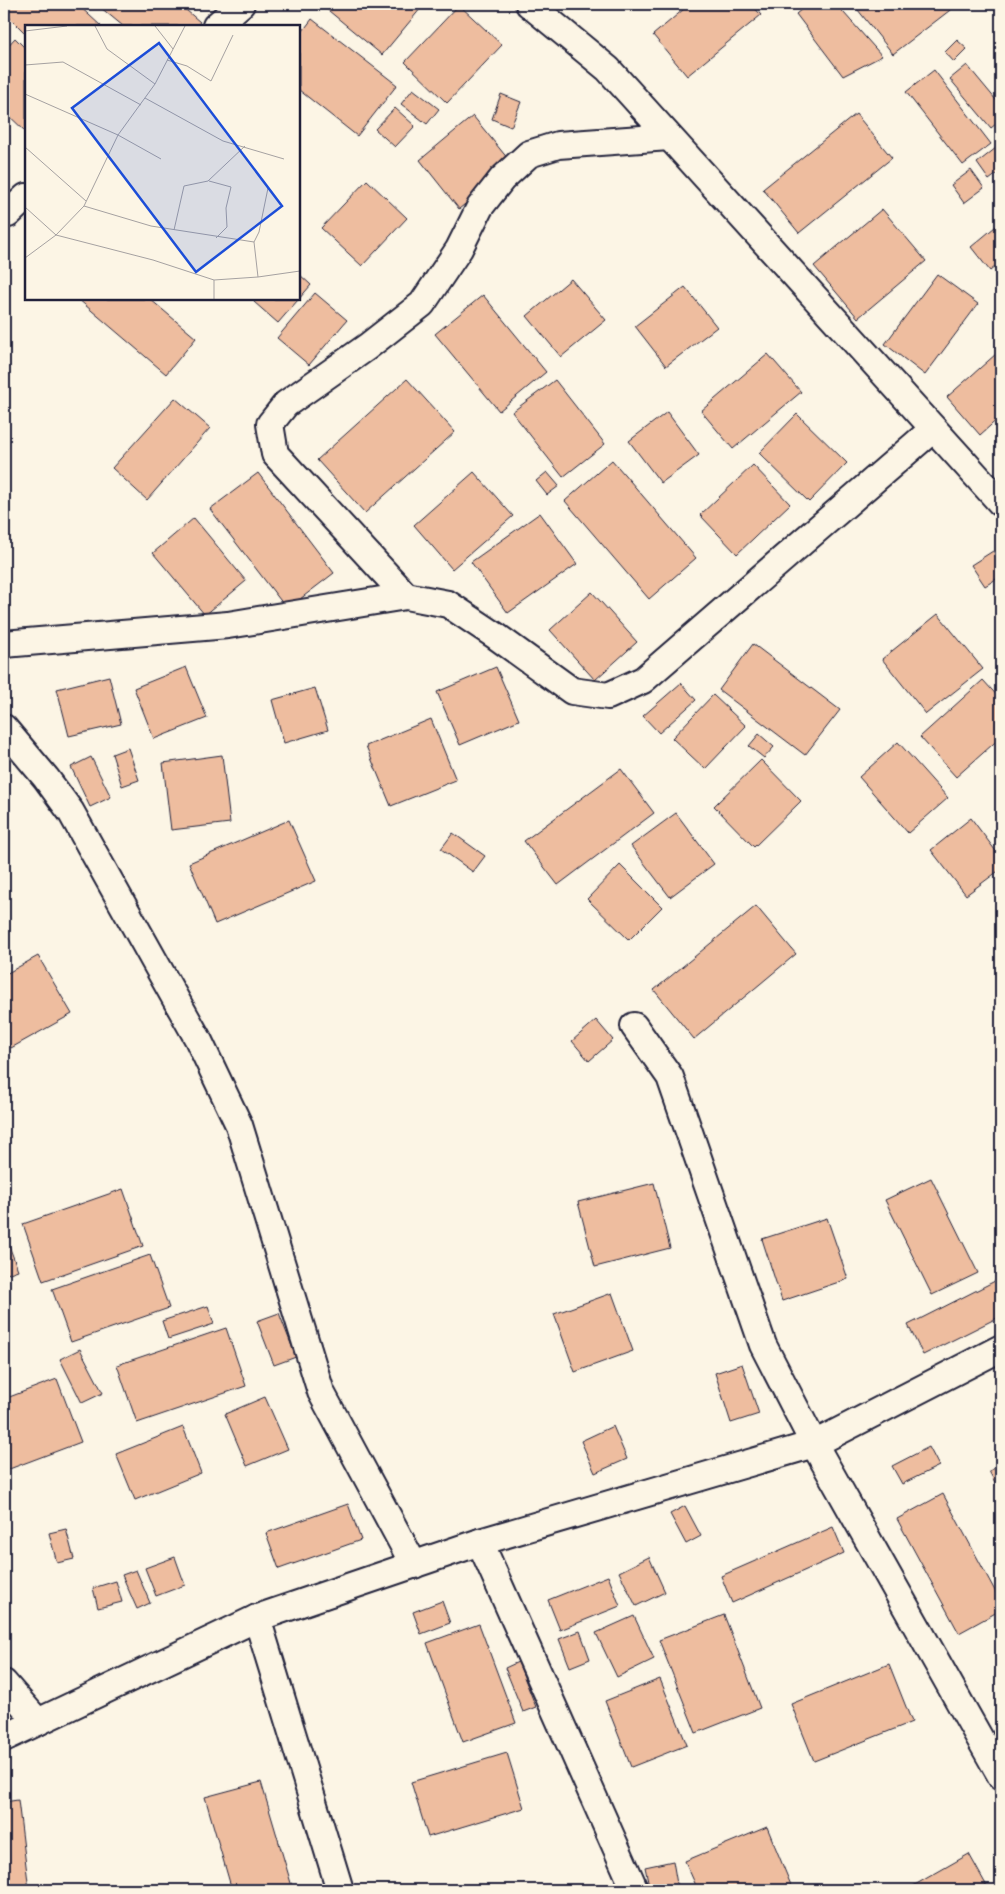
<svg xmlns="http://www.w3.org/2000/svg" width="1005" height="1894" font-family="Caveat,sans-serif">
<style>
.building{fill:#eebd9f;stroke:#22223b}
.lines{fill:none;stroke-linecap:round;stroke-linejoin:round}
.street-casing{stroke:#22223b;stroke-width:30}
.street{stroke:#fcf5e5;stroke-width:26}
.inset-road{fill:none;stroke:#a5a1a1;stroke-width:1}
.view{fill:#1d4ed8;fill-opacity:0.15;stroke:#1d4ed8;stroke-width:2.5}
.inset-edge{fill:none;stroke:#22223b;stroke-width:2.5}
</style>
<rect width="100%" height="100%" fill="#fcf5e5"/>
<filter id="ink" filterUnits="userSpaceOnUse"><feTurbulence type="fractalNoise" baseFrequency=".02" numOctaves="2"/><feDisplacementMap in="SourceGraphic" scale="10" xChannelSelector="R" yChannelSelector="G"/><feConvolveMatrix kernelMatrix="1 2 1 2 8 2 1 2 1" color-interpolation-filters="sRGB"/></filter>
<g filter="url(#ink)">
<!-- building -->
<g class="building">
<path d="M4 4H77L101 26H26V34L4 12Z"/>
<path d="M103 4H179L200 22 196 26H123L100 7Z"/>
<path d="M324 4H417L421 8 382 55 323 6Z"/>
<path d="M690 4H751L761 15 687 76 653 35Z"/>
<path d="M808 4H836L882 56 843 76 796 14Z"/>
<path d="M856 4H958L893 54 854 5Z"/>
<path d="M459 5 502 45 447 103 405 62Z"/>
<path d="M312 19 397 85 357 136 299 90V36Z"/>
<path d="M15 38 26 49V132L4 111V50Z"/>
<path d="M957 40 967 49 954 62 945 52Z"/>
<path d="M967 65 1001 106V120L991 128 950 79Z"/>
<path d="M934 70 991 144 963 165 906 92Z"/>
<path d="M413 89 439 109 427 124 401 104Z"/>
<path d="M501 94 521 102 511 127 492 119Z"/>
<path d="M395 108 415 126 395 147 375 129Z"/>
<path d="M856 114 892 158 799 233 763 189Z"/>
<path d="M473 116 513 165 459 209 420 160Z"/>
<path d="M1001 144V171L989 180 977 163Z"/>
<path d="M971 170 984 188 964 203 951 185Z"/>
<path d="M367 180 407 218 362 266 321 228Z"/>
<path d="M882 209 926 261 858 318 814 266Z"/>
<path d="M1001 222V262L990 271 971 247Z"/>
<path d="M299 274 311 285 278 323 254 302 257 299H299Z"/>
<path d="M937 274 978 304 925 375 885 344Z"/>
<path d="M571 279 606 320 561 357 527 316Z"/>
<path d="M685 287 717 327 666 366 635 326Z"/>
<path d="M315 293 347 320 309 365 277 338Z"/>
<path d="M483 295 546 372 499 411 435 334Z"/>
<path d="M78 299H150L196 338 166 374Z"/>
<path d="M768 354 801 392 733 449 701 411Z"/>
<path d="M996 354 1001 360V416L980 435 947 397Z"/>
<path d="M407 379 455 432 365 513 317 460Z"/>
<path d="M555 380 605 444 563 477 512 412Z"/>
<path d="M175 398 210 428 147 500 112 468Z"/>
<path d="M667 412 699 455 661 483 629 441Z"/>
<path d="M797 414 847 463 809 502 759 453Z"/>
<path d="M612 460 696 558 649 599 565 501Z"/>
<path d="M753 465 790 504 737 554 700 515Z"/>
<path d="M474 472 513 516 452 569 414 525Z"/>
<path d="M547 472 559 486 547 495 536 481Z"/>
<path d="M258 473 334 573 287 609 210 509Z"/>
<path d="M540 513 577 564 508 613 471 562Z"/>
<path d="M194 518 246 581 205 615 153 553Z"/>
<path d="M993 551 1001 564V576L985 586 971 565Z"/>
<path d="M592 592 637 642 595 680 550 630Z"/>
<path d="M938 614 983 669 926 714 882 659Z"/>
<path d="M753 644 840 710 805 755 719 690Z"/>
<path d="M186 667 207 718 154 739 134 688Z"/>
<path d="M496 667 519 720 460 745 437 692Z"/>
<path d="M109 676 121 724 69 736 57 689Z"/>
<path d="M983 680 1001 700V737L956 777 920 737Z"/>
<path d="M681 683 696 700 659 733 643 716Z"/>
<path d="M315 688 328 730 284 743 272 700Z"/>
<path d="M713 695 746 726 705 769 672 738Z"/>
<path d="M431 719 456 780 391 806 366 746Z"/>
<path d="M759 734 774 747 764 758 749 746Z"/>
<path d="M898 742 948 798 908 833 859 777Z"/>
<path d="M128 748 139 780 122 786 112 754Z"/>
<path d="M222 755 230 823 171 830 163 763Z"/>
<path d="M91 757 111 797 90 807 71 767Z"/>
<path d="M761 760 801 801 754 847 714 806Z"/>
<path d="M621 769 654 813 558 885 524 841Z"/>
<path d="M676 813 714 864 670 897 631 846Z"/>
<path d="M971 818 1001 858V869L966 895 931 850Z"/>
<path d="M289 820 316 881 215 924 189 863Z"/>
<path d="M453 833 485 856 473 872 441 849Z"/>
<path d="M620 865 662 907 629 940 587 899Z"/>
<path d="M756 906 796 954 694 1039 654 990Z"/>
<path d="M38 956 72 1014 11 1048 4 1036V975Z"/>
<path d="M596 1020 613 1040 589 1061 572 1041Z"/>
<path d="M931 1178 978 1273 932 1295 885 1200Z"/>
<path d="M654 1183 670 1248 595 1267 578 1202Z"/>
<path d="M123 1189 143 1246 43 1281 23 1224Z"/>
<path d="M827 1218 848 1279 782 1301 762 1239Z"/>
<path d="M4 1232 18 1270 4 1275Z"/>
<path d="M150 1255 169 1308 71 1342 52 1289Z"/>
<path d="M997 1280 1001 1288V1316L923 1355 908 1325Z"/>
<path d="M612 1293 633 1351 575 1372 554 1314Z"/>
<path d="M208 1306 214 1324 168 1339 162 1321Z"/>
<path d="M279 1313 296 1357 274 1365 257 1321Z"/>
<path d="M226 1328 246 1386 137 1423 117 1365Z"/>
<path d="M80 1349 103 1393 82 1403 60 1359Z"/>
<path d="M742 1364 759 1414 731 1423 715 1373Z"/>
<path d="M57 1379 81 1442 4 1471V1399Z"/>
<path d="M265 1397 288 1449 247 1466 225 1414Z"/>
<path d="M613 1426 627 1459 595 1473 581 1441Z"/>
<path d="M183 1427 201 1473 135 1500 116 1454Z"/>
<path d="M929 1447 939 1466 902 1484 892 1466Z"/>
<path d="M1001 1465V1494L989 1471Z"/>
<path d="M943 1494 1001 1602V1610L959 1633 897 1519Z"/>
<path d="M348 1504 361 1540 279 1569 266 1533Z"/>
<path d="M685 1506 701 1536 686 1544 670 1514Z"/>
<path d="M833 1527 844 1553 732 1603 721 1576Z"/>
<path d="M66 1529 74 1559 57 1563 49 1533Z"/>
<path d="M175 1557 185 1585 156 1596 145 1568Z"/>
<path d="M649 1557 665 1592 636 1606 619 1572Z"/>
<path d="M136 1570 150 1603 137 1609 122 1575Z"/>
<path d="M608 1576 620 1606 560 1630 548 1600Z"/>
<path d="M116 1581 122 1602 98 1608 93 1588Z"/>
<path d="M442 1601 450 1623 421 1634 413 1612Z"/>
<path d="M724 1615 760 1708 696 1733 659 1640Z"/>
<path d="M634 1616 654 1659 617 1677 596 1633Z"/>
<path d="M479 1624 516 1723 463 1742 427 1643Z"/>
<path d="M580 1631 590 1659 570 1667 559 1639Z"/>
<path d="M518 1662 536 1707 523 1712 505 1668Z"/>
<path d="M889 1664 912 1722 814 1761 791 1704Z"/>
<path d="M660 1679 687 1745 631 1767 605 1701Z"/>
<path d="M507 1753 524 1808 428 1837 411 1782Z"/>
<path d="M261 1782 293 1890H232L205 1797Z"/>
<path d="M18 1800 29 1890H4V1802Z"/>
<path d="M767 1827 793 1890H698L685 1861Z"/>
<path d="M969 1854 989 1890H906Z"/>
<path d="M673 1861 678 1890H650L645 1867Z"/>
</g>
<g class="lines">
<defs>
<g id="street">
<path d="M529 4 608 69 1001 503"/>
<path d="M216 26 241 4"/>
<path d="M8 214 26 197"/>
<path d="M406 596 275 454 270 424 286 404 367 347 422 304 459 249 480 207 502 179 529 154 558 145 669 137"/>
<path d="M4 644 228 625 406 596 448 604 496 636 572 691 608 696 643 680 933 429"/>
<path d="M4 728 46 778 71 812 198 1039 239 1125 321 1392 414 1565"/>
<path d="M634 1026 670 1077 763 1345 814 1444 1001 1776"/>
<path d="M480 1542 635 1890"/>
<path d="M257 1618 340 1890"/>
<path d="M4 1683 38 1722"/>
<path d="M4 1738 257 1618 480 1542 814 1444 1001 1348"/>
</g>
</defs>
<!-- street casing -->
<use href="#street" class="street-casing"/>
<!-- street -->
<use href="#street" class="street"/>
</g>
</g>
<!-- overview -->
<g transform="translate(25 25)">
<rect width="275" height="275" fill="#fcf5e5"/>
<path class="inset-road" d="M70 1 82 24 130 59M130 1 148 24M0 6 42 1M142 35 162 41 186 56 208 10M0 40 38 37 116 80M0 69 93 110 136 134M120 73 198 116 259 134M0 122 61 176M184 156 206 162 201 183 202 202 191 213M59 181 126 201 229 217 233 252 275 246M0 182 31 210 128 235 189 255 233 252M149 205 159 161 183 156 220 121M229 217 234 207 243 163M0 233 31 210 59 181 93 110 130 59 160 1M189 274V255"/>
<path class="view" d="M134 18 257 181 171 247 47 83Z"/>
<rect width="275" height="275" class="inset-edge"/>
</g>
<!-- margin -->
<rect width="1005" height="1894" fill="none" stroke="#fcf5e5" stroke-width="20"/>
<rect x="10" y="10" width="985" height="1874" fill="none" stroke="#22223b" stroke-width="2" filter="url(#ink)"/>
</svg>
